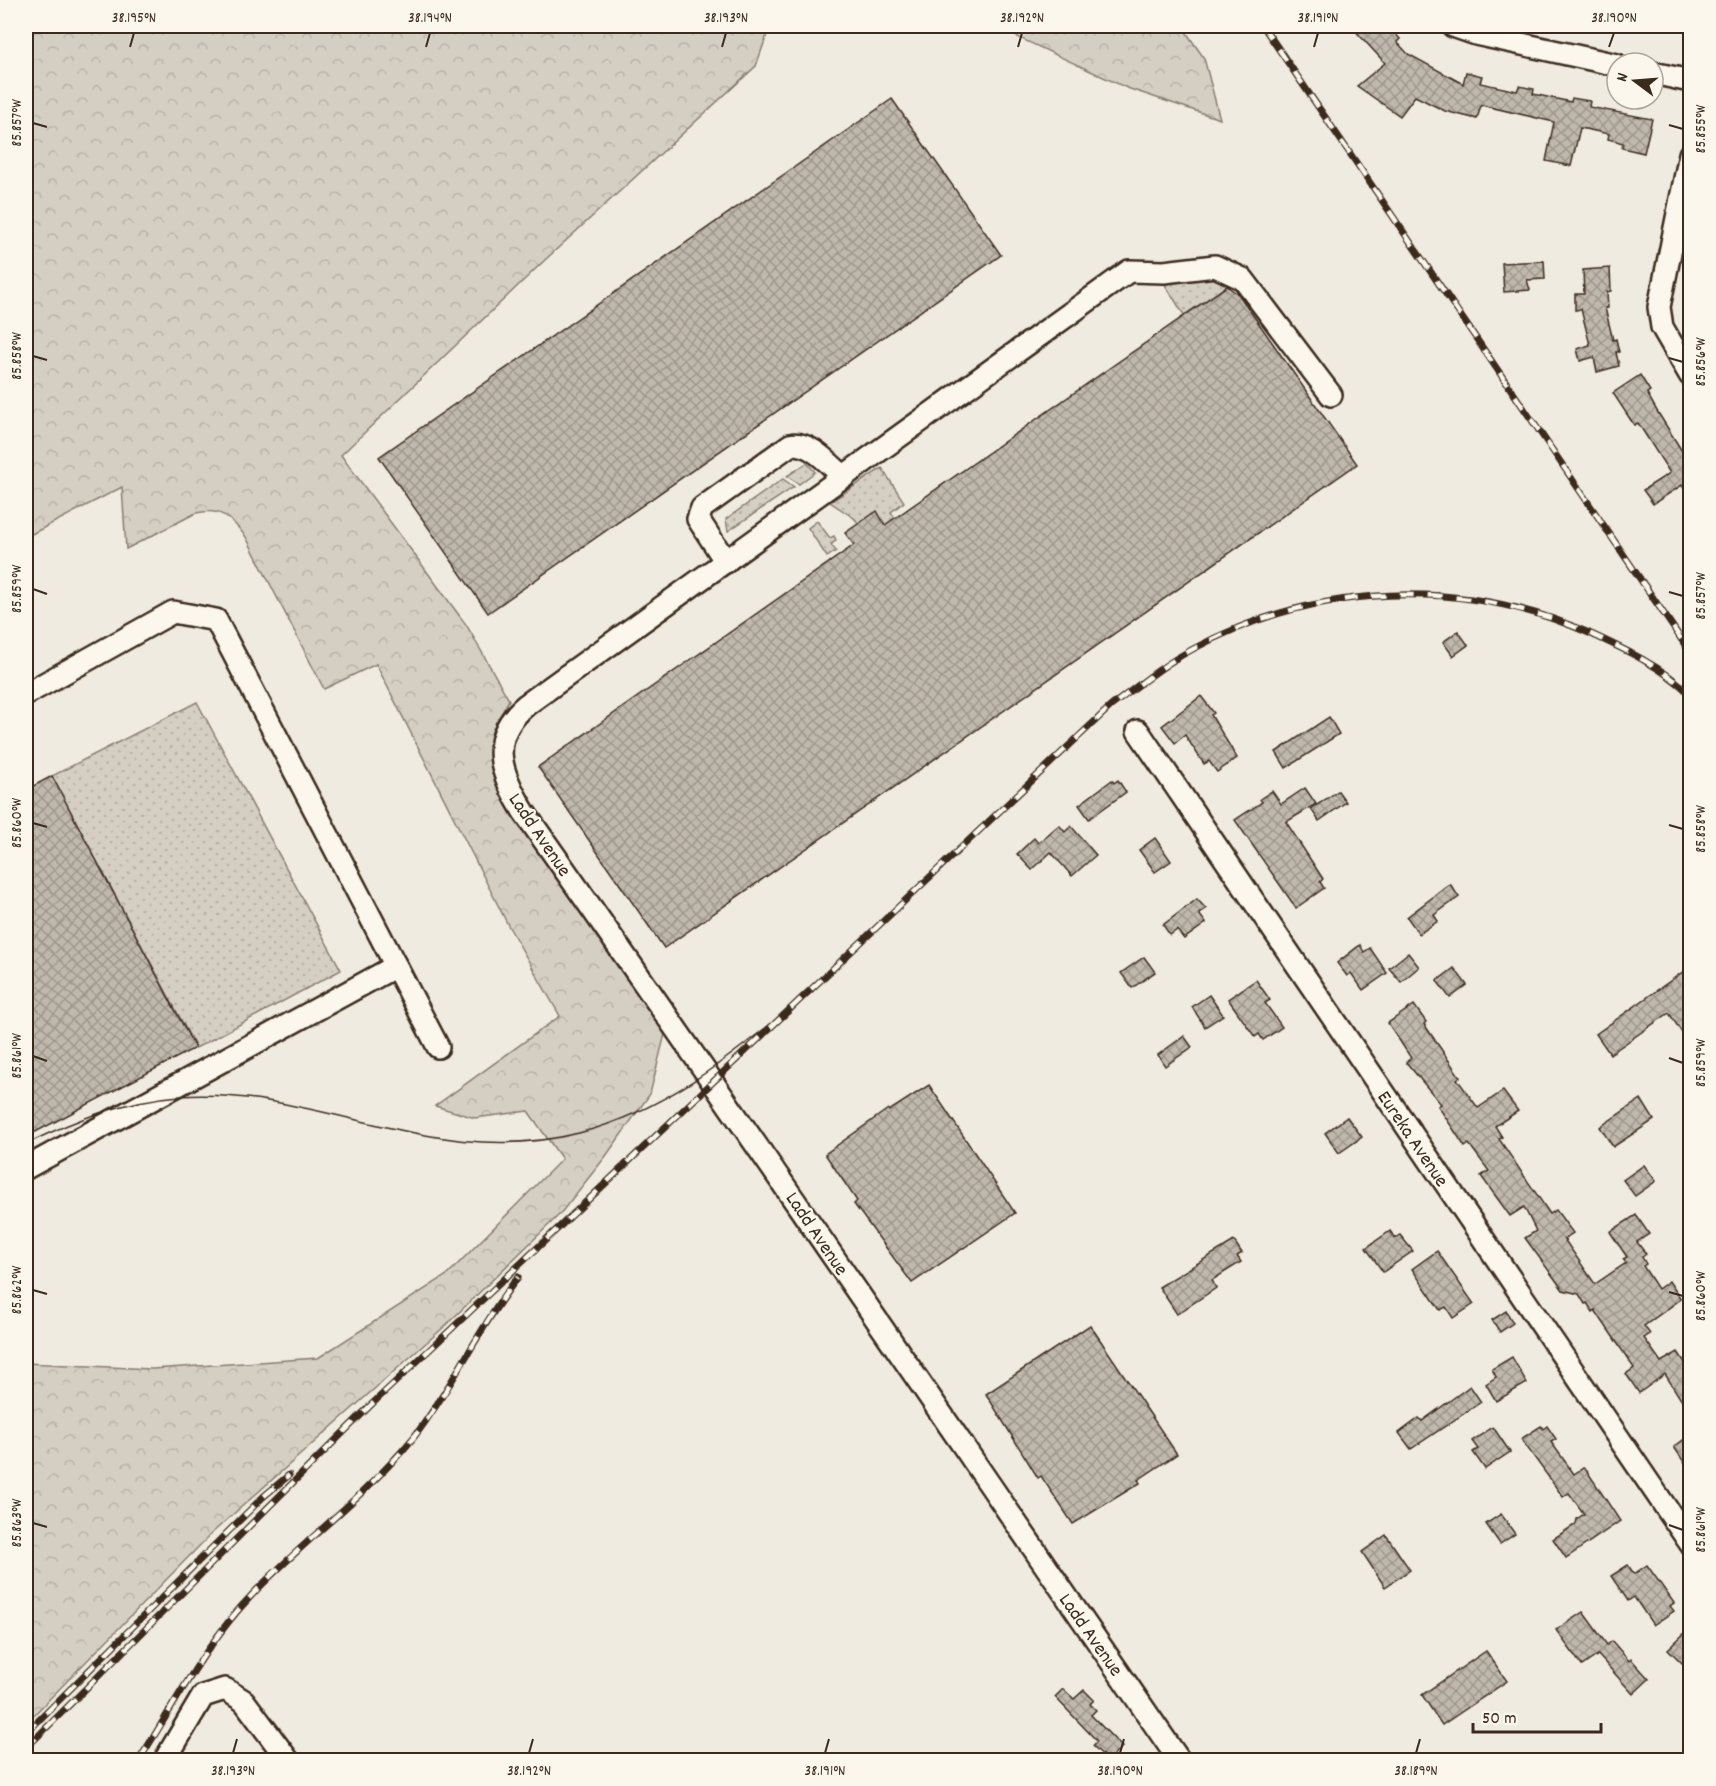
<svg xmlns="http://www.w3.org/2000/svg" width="1716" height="1786" font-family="Dekko,sans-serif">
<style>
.grass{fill:url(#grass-dots);stroke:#887c70;stroke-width:1.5}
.forest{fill:url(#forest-crowns);stroke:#887c70;stroke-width:1.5}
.building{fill:url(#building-cross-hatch);stroke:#3b2a1e;stroke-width:1.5}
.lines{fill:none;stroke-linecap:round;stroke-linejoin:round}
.minor-casing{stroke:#3b2a1e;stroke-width:26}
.minor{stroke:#fbf7ec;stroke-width:21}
.tram{stroke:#3b2a1e;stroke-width:1.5}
.rail-casing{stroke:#3b2a1e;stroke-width:7}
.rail{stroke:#fbf7ec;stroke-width:4.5;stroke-dasharray:14;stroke-linecap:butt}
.ticks{fill:none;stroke:#3b2a1e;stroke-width:2}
.labels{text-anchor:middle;stroke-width:4.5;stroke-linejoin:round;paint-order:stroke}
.street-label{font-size:20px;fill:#3b2a1e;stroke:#fbf7ec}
.neatline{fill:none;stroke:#3b2a1e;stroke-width:2}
.ticks-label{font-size:15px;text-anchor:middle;fill:#3b2a1e}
</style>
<defs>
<pattern id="grass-dots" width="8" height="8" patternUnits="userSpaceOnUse" patternTransform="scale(1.5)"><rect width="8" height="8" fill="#d5cec3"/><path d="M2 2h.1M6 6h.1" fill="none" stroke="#b8b1a7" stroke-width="1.8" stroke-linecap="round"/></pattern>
<pattern id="forest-crowns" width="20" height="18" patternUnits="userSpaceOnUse" patternTransform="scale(1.5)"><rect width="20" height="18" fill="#d5cec3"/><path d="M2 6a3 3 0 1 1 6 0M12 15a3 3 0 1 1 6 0" fill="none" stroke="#b8b1a7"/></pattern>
<pattern id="building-cross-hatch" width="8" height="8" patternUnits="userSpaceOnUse" patternTransform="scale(1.5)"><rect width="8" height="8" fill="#c0b8ad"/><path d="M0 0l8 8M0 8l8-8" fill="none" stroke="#9d968c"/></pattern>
</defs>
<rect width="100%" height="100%" fill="#f0ebe0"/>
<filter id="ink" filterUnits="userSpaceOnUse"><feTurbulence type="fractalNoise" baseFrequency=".0167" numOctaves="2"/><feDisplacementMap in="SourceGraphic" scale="12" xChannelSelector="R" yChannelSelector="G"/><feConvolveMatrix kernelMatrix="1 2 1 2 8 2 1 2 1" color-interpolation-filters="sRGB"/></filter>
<g filter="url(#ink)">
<!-- grass -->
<g class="grass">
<path d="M1209 275 1231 283 1184 315 1164 283 1167 277Z"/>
<path d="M807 463 815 472 799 484 787 476Z"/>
<path d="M882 468 904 502 891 512 895 518 885 525 877 512 859 524 854 518 830 502Z"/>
<path d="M783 479 794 487 728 531 726 519Z"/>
<path d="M817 521 830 538 834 536 836 540 831 545 836 551 827 557 808 528Z"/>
<path d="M197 702 341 970 196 1048 52 776Z"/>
</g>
<!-- forest -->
<g class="forest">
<path d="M26 26H770L756 66 546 259 341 455 467 626 509 700C492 728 488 743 493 775L665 1034 650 1094 606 1156 560 1214 444 1327 212 1533 26 1723V1363L152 1369 318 1358 447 1275 562 1159 528 1111 475 1118 435 1106 560 1016 509 927 376 664 324 689 246 537C231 518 221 507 196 513L126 549 122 487 26 537Z"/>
<path d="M994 26H1182L1204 58 1220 119 1127 88Z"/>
</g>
<!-- building -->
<g class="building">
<path d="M1351 26H1388L1400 39 1397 42 1408 54 1463 84 1466 72 1482 76 1480 83 1517 91 1519 86 1534 89 1533 94 1571 102 1572 98 1590 101 1589 107 1652 119 1644 153 1622 148 1623 143 1608 139 1609 134 1580 128 1571 166 1546 161 1554 122 1481 105 1477 119 1445 111 1415 96 1400 116 1357 86 1385 63Z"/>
<path d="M892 99 1001 255 488 613 379 457Z"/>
<path d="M1544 261 1545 279 1527 280 1530 290 1504 292 1502 263Z"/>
<path d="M1610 268 1611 291 1607 292 1608 308H1605L1613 340 1616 339 1619 352H1616L1619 366 1597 372 1594 357 1580 361 1577 349 1590 345 1581 309 1575 310V294H1584L1583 270Z"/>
<path d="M1227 286 1239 295 1357 464 664 948 538 767 854 545 845 533 877 511 885 525Z"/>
<path d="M1640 375 1650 391 1647 393 1657 411 1690 464V498L1682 485 1653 504 1643 490 1670 473 1638 423 1634 425 1613 393Z"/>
<path d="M1458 631 1468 645 1453 656 1443 642Z"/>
<path d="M1201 696 1214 713 1211 715 1237 758 1217 772 1209 761 1204 764 1185 735 1175 743 1162 726Z"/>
<path d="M1329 717 1339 734 1286 768 1276 752Z"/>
<path d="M52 776 195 1048 26 1137V790Z"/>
<path d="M1112 780 1114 783 1118 780 1126 792 1089 819 1079 805Z"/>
<path d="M1305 788 1316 804 1286 822 1323 879 1320 882 1324 888 1296 908 1235 820 1262 802 1260 799 1272 791 1281 804Z"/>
<path d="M1338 791 1346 802 1319 821 1311 809Z"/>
<path d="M1059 825 1065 832 1071 826 1096 855 1072 876 1051 852 1032 870 1017 854 1034 838 1038 843Z"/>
<path d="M1155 838 1171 861 1155 872 1139 850Z"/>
<path d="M1450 884 1459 897 1434 915 1438 921 1419 934 1407 917Z"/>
<path d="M1197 899 1206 909 1199 914 1206 923 1184 939 1177 930 1170 935 1163 925Z"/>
<path d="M1360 945 1364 952 1370 948 1387 973 1363 990 1351 973 1347 976 1337 963Z"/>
<path d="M1408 953 1419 967 1401 982 1389 968Z"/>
<path d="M1144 957 1155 972 1132 988 1121 973Z"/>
<path d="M1454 968 1467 985 1450 998 1437 981Z"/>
<path d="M1684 971 1690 980V1045L1669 1013 1610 1054 1596 1034Z"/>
<path d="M1256 980 1270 1000 1265 1003 1282 1027 1263 1040 1259 1034 1255 1037 1228 999Z"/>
<path d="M1209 995 1223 1015 1205 1027 1192 1007Z"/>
<path d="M1414 1005 1426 1022 1424 1024 1460 1077 1457 1079 1478 1108 1503 1091 1518 1111 1495 1126 1502 1137 1499 1139 1550 1214 1556 1210 1573 1233 1564 1239 1595 1284 1626 1263 1623 1259 1627 1257 1610 1232 1636 1215 1649 1234 1637 1242 1646 1254 1642 1257 1646 1264 1643 1266 1658 1289 1669 1281 1681 1299 1644 1326 1650 1334 1644 1338 1661 1362 1678 1352 1690 1370V1414L1665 1374 1639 1393 1626 1374 1634 1368 1595 1310 1593 1312 1587 1303 1585 1304 1579 1294 1563 1290 1525 1238 1536 1231 1524 1207 1510 1216 1481 1176 1489 1171 1469 1144 1465 1147 1438 1106 1441 1104 1406 1062 1411 1058 1388 1023Z"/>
<path d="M1184 1036 1192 1047 1165 1066 1158 1055Z"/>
<path d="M929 1085 1015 1213 912 1283 854 1204 857 1201 825 1154 888 1109 889 1111Z"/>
<path d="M1641 1099 1654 1120 1613 1147 1600 1127Z"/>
<path d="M1347 1117 1362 1137 1339 1153 1325 1133Z"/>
<path d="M1644 1165 1656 1181 1635 1196 1623 1180Z"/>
<path d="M1390 1231 1395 1238 1400 1235 1413 1251 1383 1272 1366 1248Z"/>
<path d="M1234 1241 1242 1253 1237 1256 1241 1262 1212 1280 1216 1288 1177 1314 1159 1287Z"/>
<path d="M1437 1251 1474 1304 1453 1318 1446 1307 1440 1310 1412 1269Z"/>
<path d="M1506 1311 1513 1323 1500 1332 1492 1320Z"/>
<path d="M1090 1325 1177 1454 1138 1480 1140 1483 1073 1524 1041 1476 1038 1478 986 1394Z"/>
<path d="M1512 1357 1527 1383 1496 1401 1486 1384 1496 1377 1492 1369Z"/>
<path d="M1470 1386 1481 1402 1411 1449 1399 1433 1419 1418 1422 1421Z"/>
<path d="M1541 1426 1543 1429 1547 1426 1556 1439 1551 1442 1574 1474 1583 1468 1587 1471 1620 1521 1566 1558 1553 1539 1576 1524 1577 1519 1584 1514 1569 1493 1563 1497 1521 1439Z"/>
<path d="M1493 1427 1510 1452 1485 1469 1473 1452 1478 1449 1472 1441Z"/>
<path d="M1690 1435V1471L1674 1447Z"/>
<path d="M1501 1514 1515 1534 1500 1544 1486 1524Z"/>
<path d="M1386 1535 1410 1570 1385 1587 1362 1552Z"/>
<path d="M1628 1565 1634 1574 1647 1565 1674 1603 1670 1606 1674 1611 1653 1625 1634 1597 1628 1601 1611 1576Z"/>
<path d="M1583 1612 1607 1645 1612 1641 1629 1661 1631 1659 1649 1679 1633 1694 1598 1655 1582 1666 1556 1630Z"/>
<path d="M1690 1628V1656L1683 1664 1668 1649Z"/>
<path d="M1486 1651 1507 1681 1442 1725 1422 1695Z"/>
<path d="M1063 1689 1074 1699 1084 1690 1094 1700 1090 1704 1096 1710 1091 1715 1122 1747 1109 1761 1093 1746 1097 1741 1055 1697Z"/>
</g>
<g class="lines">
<defs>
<g id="minor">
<path d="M1453 26 1476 34 1617 65"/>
<path d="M1653 73 1690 81"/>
<path d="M1690 154 1659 307 1662 327 1690 375"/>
<path d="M726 562 698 519 702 508 790 445C809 440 830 465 844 477"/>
<path d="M26 694 173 612 216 620 438 1047"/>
<path d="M1138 731 1690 1543"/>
<path d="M26 1168 396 966"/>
<path d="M165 1760 203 1696 225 1689 244 1701 288 1760"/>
<path d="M1179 1760C961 1444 746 1126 524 812 501 774 486 739 526 705L1129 271 1164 272 1215 266 1243 279 1331 395"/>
</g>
</defs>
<!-- minor casing -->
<use href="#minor" class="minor-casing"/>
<!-- minor -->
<use href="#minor" class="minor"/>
<!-- tram -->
<path class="tram" d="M26 1144C75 1120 125 1100 180 1096 319 1087 435 1170 579 1133 665 1111 731 1056 799 1001"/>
<defs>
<g id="rail">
<path d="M1263 26 1690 652"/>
<path d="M26 1733 263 1497 289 1475"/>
<path d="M26 1748 372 1404 1111 706C1138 686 1164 664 1193 649 1315 583 1463 577 1589 633 1624 649 1663 667 1690 694"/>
<path d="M139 1760C175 1704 205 1644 251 1596 303 1541 366 1496 414 1437 453 1387 479 1327 518 1277"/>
</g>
</defs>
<!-- rail casing -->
<use href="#rail" class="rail-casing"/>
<!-- rail -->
<use href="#rail" class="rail"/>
</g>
</g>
<!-- ticks -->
<path class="ticks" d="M130 47 134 33M426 47 430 33M722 47 726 33M1018 47 1022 33M1314 47 1318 33M1609 47 1614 33M33 123 47 127M1669 125 1683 129M33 356 47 360M1669 358 1683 362M33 589 47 594M1669 592 1683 596M33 823 47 827M1669 825 1683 829M33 1056 47 1061M1669 1058 1683 1063M33 1290 47 1294M1669 1292 1683 1296M33 1523 47 1527M1669 1525 1683 1530M233 1753 237 1739M529 1753 533 1739M825 1753 829 1739M1120 1753 1124 1739M1416 1753 1420 1739"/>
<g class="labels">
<!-- street labels -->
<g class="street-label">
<text transform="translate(541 834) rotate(56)" y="7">Ladd Avenue</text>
<text transform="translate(1414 1138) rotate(56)" y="7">Eureka Avenue</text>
<text transform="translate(818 1233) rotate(56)" y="7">Ladd Avenue</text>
<text transform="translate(1092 1634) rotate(55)" y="7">Ladd Avenue</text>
</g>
</g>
<!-- margin -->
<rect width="1716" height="1786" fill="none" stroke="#fbf7ec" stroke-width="66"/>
<!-- north arrow -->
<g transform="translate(1635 81) rotate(286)"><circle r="28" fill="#fbf7ec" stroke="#aea59a" stroke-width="1.5"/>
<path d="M0-4.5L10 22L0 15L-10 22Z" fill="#3b2a1e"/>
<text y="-9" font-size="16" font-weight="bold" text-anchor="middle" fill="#3b2a1e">N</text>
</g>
<!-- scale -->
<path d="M1473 1723v9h128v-9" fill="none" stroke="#3b2a1e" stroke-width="3"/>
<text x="1482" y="1723" font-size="18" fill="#3b2a1e" stroke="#fbf7ec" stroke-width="4.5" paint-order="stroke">50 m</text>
<rect x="33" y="33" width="1650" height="1720" class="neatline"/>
<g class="ticks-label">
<text x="134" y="22">38.195°N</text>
<text x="430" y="22">38.194°N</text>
<text x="726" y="22">38.193°N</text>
<text x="1022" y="22">38.192°N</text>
<text x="1318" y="22">38.191°N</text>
<text x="1614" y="22">38.190°N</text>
<text transform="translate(16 123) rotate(-90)" y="5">85.857°W</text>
<text transform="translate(1700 129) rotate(-90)" y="5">85.855°W</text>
<text transform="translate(16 356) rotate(-90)" y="5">85.858°W</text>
<text transform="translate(1700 362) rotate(-90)" y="5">85.856°W</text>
<text transform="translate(16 589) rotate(-90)" y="5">85.859°W</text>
<text transform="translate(1700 596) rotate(-90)" y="5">85.857°W</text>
<text transform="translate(16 823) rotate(-90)" y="5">85.860°W</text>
<text transform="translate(1700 829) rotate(-90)" y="5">85.858°W</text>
<text transform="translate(16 1056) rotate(-90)" y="5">85.861°W</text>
<text transform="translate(1700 1063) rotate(-90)" y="5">85.859°W</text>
<text transform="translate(16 1290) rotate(-90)" y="5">85.862°W</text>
<text transform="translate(1700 1296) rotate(-90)" y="5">85.860°W</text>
<text transform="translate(16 1523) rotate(-90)" y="5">85.863°W</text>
<text transform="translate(1700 1530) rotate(-90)" y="5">85.861°W</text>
<text x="233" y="1775">38.193°N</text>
<text x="529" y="1775">38.192°N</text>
<text x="825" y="1775">38.191°N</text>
<text x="1120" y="1775">38.190°N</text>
<text x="1416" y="1775">38.189°N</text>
</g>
</svg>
